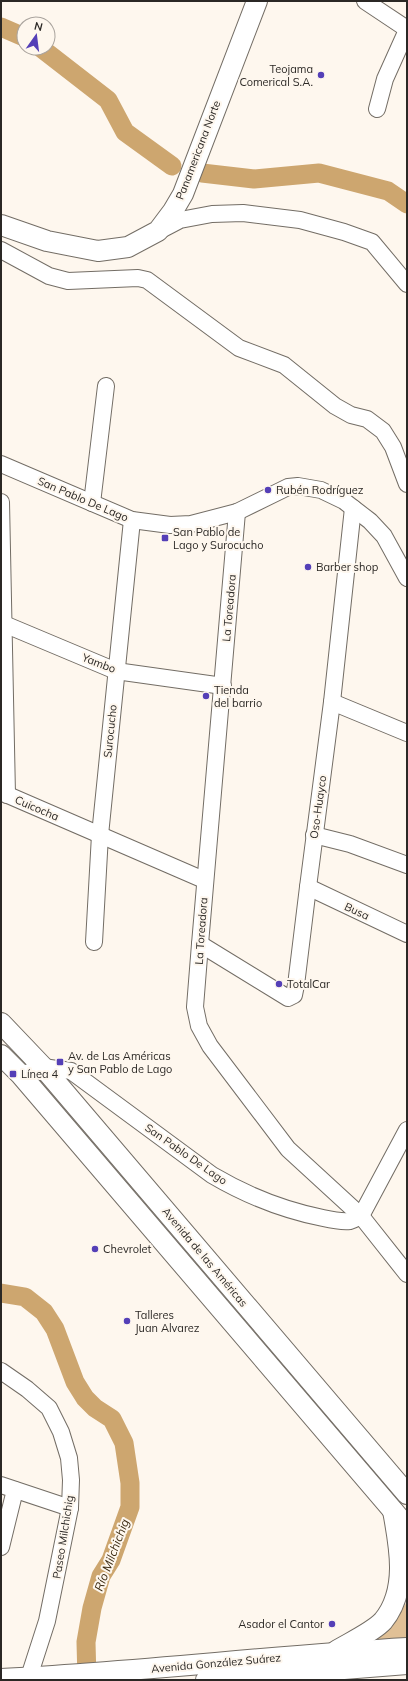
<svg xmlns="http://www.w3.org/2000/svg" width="408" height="1681" font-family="Mulish,sans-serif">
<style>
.green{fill:#e0c096}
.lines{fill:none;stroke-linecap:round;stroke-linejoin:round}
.river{stroke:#cda66f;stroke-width:19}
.minor-casing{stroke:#736d65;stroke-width:18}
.major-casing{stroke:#736d65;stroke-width:22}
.minor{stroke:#fff;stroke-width:16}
.major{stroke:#fff;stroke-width:20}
.poi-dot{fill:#543fb7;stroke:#fef7ee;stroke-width:1.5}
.labels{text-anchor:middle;stroke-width:4;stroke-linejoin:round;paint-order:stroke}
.poi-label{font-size:11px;fill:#2b2825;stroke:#fef7ee;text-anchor:start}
.street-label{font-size:11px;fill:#2b2825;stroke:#fef7ee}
.water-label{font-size:12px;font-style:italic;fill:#3b2a11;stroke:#fef7ee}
</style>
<rect width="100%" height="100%" fill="#fef7ee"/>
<!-- green -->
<path class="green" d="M407 1602V1638L367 1641 391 1625Z"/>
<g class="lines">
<!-- river -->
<g class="river">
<path d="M1 27 24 37"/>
<path d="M41 48 108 100 125 132 172 166"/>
<path d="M202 173 254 179 319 173 388 191 407 204"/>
<path d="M1 1293 25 1297 44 1312 55 1329 75 1382 85 1398 95 1408 112 1419 124 1443 130 1483V1507L111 1560 101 1576 92 1608 86 1642 87 1680"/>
</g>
<defs>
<g id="minor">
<path d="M365 1 407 29"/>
<path d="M377 109 385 79 407 30"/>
<path d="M159 231 180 220 212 214 243 213 300 220 344 232 372 242 407 284"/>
<path d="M1 250 49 276 68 281 138 278 147 280 239 348 284 365 335 406 351 415 367 419 383 431 393 447 407 484"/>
<path d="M1 464 132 520 170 525 191 524 237 512 288 487 298 486 321 490 344 501 370 521 384 536 407 578"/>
<path d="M1 502 7 795"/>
<path d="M92 503 106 386"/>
<path d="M237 512 200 944 195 1007 199 1026 210 1046 288 1149 361 1216 407 1274"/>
<path d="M4 624 116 671 223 686"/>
<path d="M332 702 407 733"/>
<path d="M1 792 204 880"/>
<path d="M314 835 350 844 407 865"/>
<path d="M308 887 407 934"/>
<path d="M94 942 100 835 132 520"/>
<path d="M200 944 288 998 294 995 296 985 308 887 332 702 353 508"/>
<path d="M21 1075 43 1067 71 1071 212 1175C246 1195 283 1210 323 1218 332 1220 341 1222 350 1221 354 1220 358 1217 361 1216L407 1130"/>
<path d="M1 1371 27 1389 49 1408 61 1432 69 1458 71 1480 70 1508 47 1621 28 1680"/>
<path d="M1 1485 70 1508"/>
<path d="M1 1547 15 1490"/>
</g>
<g id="major">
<path d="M1 225 47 241 98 251 128 247 158 231 173 211 183 194 257 1"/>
<path d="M1 1023 43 1067 407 1494"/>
<path d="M1 1055 21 1075 407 1527"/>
<path d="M336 1651C349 1643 373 1632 383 1621 408 1591 400 1548 393 1511"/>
<path d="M1 1679C137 1672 271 1656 407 1648"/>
<path d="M206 1680 407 1664"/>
</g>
</defs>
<!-- minor casing -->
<use href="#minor" class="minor-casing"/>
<!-- major casing -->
<use href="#major" class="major-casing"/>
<!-- minor -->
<use href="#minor" class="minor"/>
<!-- major -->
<use href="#major" class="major"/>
</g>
<!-- markers -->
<g class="poi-dot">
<circle cx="321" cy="75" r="4"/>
<circle cx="268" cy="490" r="4"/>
<rect x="161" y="534" width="8" height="8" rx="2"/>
<circle cx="308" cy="567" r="4"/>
<circle cx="206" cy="696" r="4"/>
<circle cx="279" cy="984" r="4"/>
<rect x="56" y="1058" width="8" height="8" rx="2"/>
<rect x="9" y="1070" width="8" height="8" rx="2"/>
<circle cx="95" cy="1249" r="4"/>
<circle cx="127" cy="1321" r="4"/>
<circle cx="332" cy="1624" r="4"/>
</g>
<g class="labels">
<!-- poi labels -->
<g class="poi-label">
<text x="313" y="73" text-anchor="end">Teojama<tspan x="313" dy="13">Comerical S.A.</tspan></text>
<text x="276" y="494">Rubén Rodríguez</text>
<text x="173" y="536">San Pablo de<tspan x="173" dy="13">Lago y Surocucho</tspan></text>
<text x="316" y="571">Barber shop</text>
<text x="214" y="694">Tienda<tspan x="214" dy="13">del barrio</tspan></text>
<text x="287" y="988">TotalCar</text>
<text x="68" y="1060">Av. de Las Américas<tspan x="68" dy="13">y San Pablo de Lago</tspan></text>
<text x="21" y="1078">Línea 4</text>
<text x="103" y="1253">Chevrolet</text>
<text x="135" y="1319">Talleres<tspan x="135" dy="13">Juan Alvarez</tspan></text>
<text x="324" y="1628" text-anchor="end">Asador el Cantor</text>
</g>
<!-- street labels -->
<g class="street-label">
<text transform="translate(198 150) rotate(-69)" y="4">Panamericana Norte</text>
<text transform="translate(83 499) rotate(23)" y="4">San Pablo De Lago</text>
<text transform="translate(229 608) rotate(-85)" y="4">La Toreadora</text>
<text transform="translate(99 663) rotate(21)" y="4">Yambo</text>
<text transform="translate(110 731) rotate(-84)" y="4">Surocucho</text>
<text transform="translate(318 807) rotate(-82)" y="4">Oso-Huayco</text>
<text transform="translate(37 808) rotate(23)" y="4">Cuicocha</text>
<text transform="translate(357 911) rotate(25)" y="4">Busa</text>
<text transform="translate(201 931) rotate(-86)" y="4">La Toreadora</text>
<text transform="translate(186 1154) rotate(35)" y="4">San Pablo De Lago</text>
<text transform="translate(205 1257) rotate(50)" y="4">Avenida de las Américas</text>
<text transform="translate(63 1537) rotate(-81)" y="4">Paseo Milchichig</text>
<text transform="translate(216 1663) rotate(-5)" y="4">Avenida González Suárez</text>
</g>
<!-- water labels -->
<g class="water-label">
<text transform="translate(112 1555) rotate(-69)" y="4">Río Milchichig</text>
</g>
</g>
<!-- border -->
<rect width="408" height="1681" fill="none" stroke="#2b2825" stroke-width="4"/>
<!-- north arrow -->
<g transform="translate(36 36) rotate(14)"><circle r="19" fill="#fef7ee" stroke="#aaa49e"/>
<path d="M0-3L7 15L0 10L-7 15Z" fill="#543fb7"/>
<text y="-6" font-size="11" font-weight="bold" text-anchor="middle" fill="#2b2825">N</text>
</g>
</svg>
